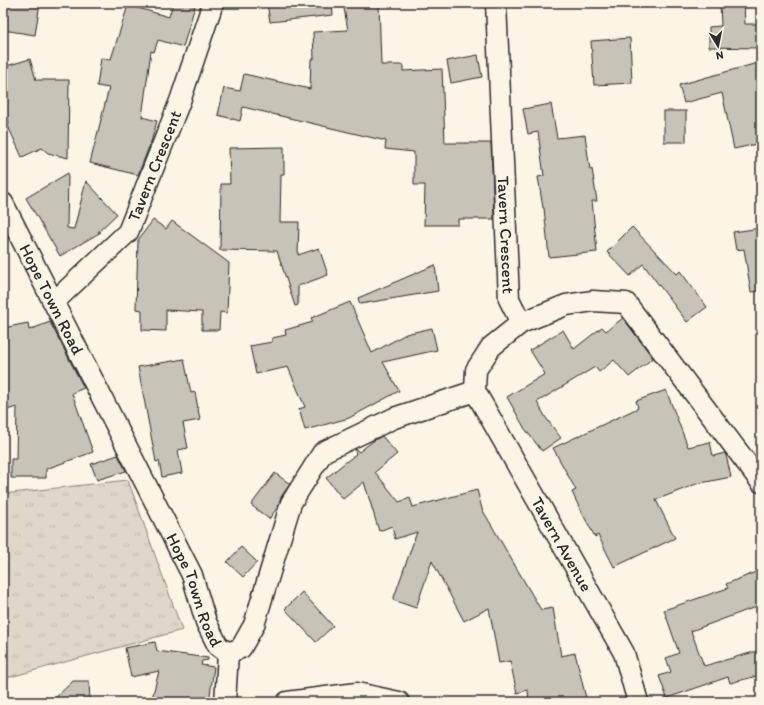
<svg xmlns="http://www.w3.org/2000/svg" width="764" height="705" font-family="Itim,sans-serif">
<style>
.park{fill:url(#park-tufts);stroke:#84827a}
.building{fill:#c8c3b7;stroke:#2b2b2b}
.lines{fill:none;stroke-linecap:round;stroke-linejoin:round}
.minor-casing{stroke:#2b2b2b;stroke-width:23}
.minor{stroke:#fcf5e5;stroke-width:20}
.labels{text-anchor:middle;stroke-width:3;stroke-linejoin:round;paint-order:stroke}
.street-label{font-size:17px;fill:#2b2b2b;stroke:#fcf5e5}
</style>
<defs>
<pattern id="park-tufts" width="24" height="20" patternUnits="userSpaceOnUse"><rect width="24" height="20" fill="#ded8ca"/><path d="M3 7l-1-3M5 7V3M7 7l1-3M15 17l-1-3M17 17v-4M19 17l1-3" fill="none" stroke="#bfbaae"/></pattern>
</defs>
<rect width="100%" height="100%" fill="#fcf5e5"/>
<filter id="ink" filterUnits="userSpaceOnUse"><feTurbulence type="fractalNoise" baseFrequency=".025" numOctaves="2"/><feDisplacementMap in="SourceGraphic" scale="8" xChannelSelector="R" yChannelSelector="G"/><feConvolveMatrix kernelMatrix="1 2 1 2 8 2 1 2 1" color-interpolation-filters="sRGB"/></filter>
<g filter="url(#ink)">
<!-- park -->
<path class="park" d="M128 480 182 630 3 679V494Z"/>
<!-- building -->
<g class="building">
<path d="M3 3H40L35 35 3 30Z"/>
<path d="M173 3H185L195 6 183 47 158 40 154 52 151 51 142 117 157 121 152 139 138 175 90 163 109 88 97 86 101 58 111 59 128 5 169 17Z"/>
<path d="M267 3H332L333 15 270 22Z"/>
<path d="M343 3H379L381 65H403V71L442 69 445 143H491L494 219H458V225H424L425 185H414V152L385 149 386 141 243 107 240 121 218 115 224 88 240 91 244 74 310 89 311 59H314L313 32 348 30Z"/>
<path d="M720 3H744L745 24H757L758 48 709 47V27L721 26Z"/>
<path d="M630 38 632 83 594 85 591 41Z"/>
<path d="M478 55 482 77 451 83 447 61Z"/>
<path d="M30 59 36 80H69L68 158 48 153 42 148 22 157 7 124 9 123 3 100V67Z"/>
<path d="M761 62V143L734 149 722 93 684 103 679 85Z"/>
<path d="M551 104 557 138 585 135 590 170 592 169 597 201H592L597 252 549 257 544 208H543L538 177 544 176 538 132 528 134 523 109Z"/>
<rect x="664" y="111" width="22" height="31"/>
<path d="M284 147V174H281L280 222H299L298 255 319 248 328 275 298 286V305L295 306 277 251 220 250 221 184H230L229 148Z"/>
<path d="M68 173 67 228 74 229 86 181 117 214 98 232H101L60 256 26 198Z"/>
<path d="M153 220 166 229 172 221 229 263 227 313 220 312 219 330H202V312L166 310V331L142 330V310L136 309 138 240Z"/>
<path d="M632 227 677 274 680 271 707 307 687 322 643 264 630 276 607 252Z"/>
<path d="M761 228V291L751 292 744 249 736 250 733 232Z"/>
<path d="M435 265 438 291 360 304 358 298Z"/>
<path d="M350 302 372 353 406 334 432 328 437 350 383 362 399 391 349 418 305 430 299 409 305 407 288 367 256 374 250 346 272 342V338L286 335 285 330 313 322 311 318Z"/>
<path d="M623 318 653 358 629 377 614 360 599 372 595 367 537 402 546 418 561 438 542 451 525 429 507 397 545 374 530 350 563 330 574 349 602 327 606 331Z"/>
<path d="M50 322 84 388 72 393 93 452 46 469V478H11V459H16L17 407 3 411V328L28 323 29 330Z"/>
<path d="M184 359 191 393 195 392 200 420 183 423 188 448 178 450 182 473 162 477 159 461 156 462 138 367Z"/>
<path d="M666 390 688 447 710 442 713 456 725 453 726 455 731 477 696 484 656 500 675 538 614 567 598 535 595 537 579 507 572 492 576 490 553 448 638 408 636 401Z"/>
<path d="M382 436 397 454 375 472 399 502 410 498 413 507 477 490 482 509 541 610 553 608 561 656 575 653 587 702H529L528 690 517 693 510 661 499 663 489 608 464 621 432 561 416 608 393 600 417 532 395 539 392 526 379 531 364 482 343 499 326 478 356 454 355 450 356 449 359 452 373 441Z"/>
<path d="M118 455 126 471 97 480 91 464Z"/>
<path d="M275 473 290 484 281 497 278 507 269 519 251 505Z"/>
<path d="M241 547 257 562 243 577 227 562Z"/>
<path d="M761 570V605L691 631 704 666 761 650V675L730 683 728 677 667 698 659 676 671 672 666 658 679 653 664 610 728 588 726 584Z"/>
<path d="M302 592 333 626 316 642 285 609Z"/>
<path d="M155 642 157 651 208 658V660L202 661 201 665 214 667 209 702H151L159 671 131 677 125 648Z"/>
<path d="M73 681H89L90 702H51Z"/>
</g>
<g class="lines">
<defs>
<g id="minor">
<path id="s1" d="M496 3 509 299 521 323 566 305 593 301 626 303 761 482"/>
<path id="s2" d="M3 203 192 575 206 622 218 646 228 653 241 648 254 625 291 503 323 452 394 418 475 391 476 370 491 347 521 323"/>
<path id="s3" d="M54 302 128 232 180 101 213 3"/>
<path id="s4" d="M475 391 624 653 638 702"/>
<path d="M225 702 228 653"/>
<path d="M287 702 357 693 399 702"/>
</g>
</defs>
<!-- minor casing -->
<use href="#minor" class="minor-casing"/>
<!-- minor -->
<use href="#minor" class="minor"/>
</g>
</g>
<g class="labels">
<!-- street labels -->
<g class="street-label">
<text dy="6" stroke="none"><textPath href="#s3" startOffset="173">Tavern Crescent</textPath></text>
<text dy="6" stroke="none"><textPath href="#s1" startOffset="232">Tavern Crescent</textPath></text>
<text dy="6" stroke="none"><textPath href="#s2" startOffset="108">Hope Town Road</textPath></text>
<text dy="6" stroke="none"><textPath href="#s4" startOffset="176">Tavern Avenue</textPath></text>
<text dy="6" stroke="none"><textPath href="#s2" startOffset="432">Hope Town Road</textPath></text>
</g>
</g>
<!-- margin -->
<rect width="764" height="705" fill="none" stroke="#fcf5e5" stroke-width="16"/>
<rect x="8" y="8" width="748" height="689" fill="none" stroke="#2b2b2b" stroke-width="1.5" filter="url(#ink)"/>
<!-- north arrow -->
<g transform="translate(718 46) rotate(170)" stroke="#fcf5e5" stroke-width="3" paint-order="stroke">
<path d="M0-3L7 15L0 10L-7 15Z" fill="#2b2b2b"/>
<text y="-6" font-size="11" font-weight="bold" text-anchor="middle" fill="#2b2b2b">N</text>
</g>
</svg>
